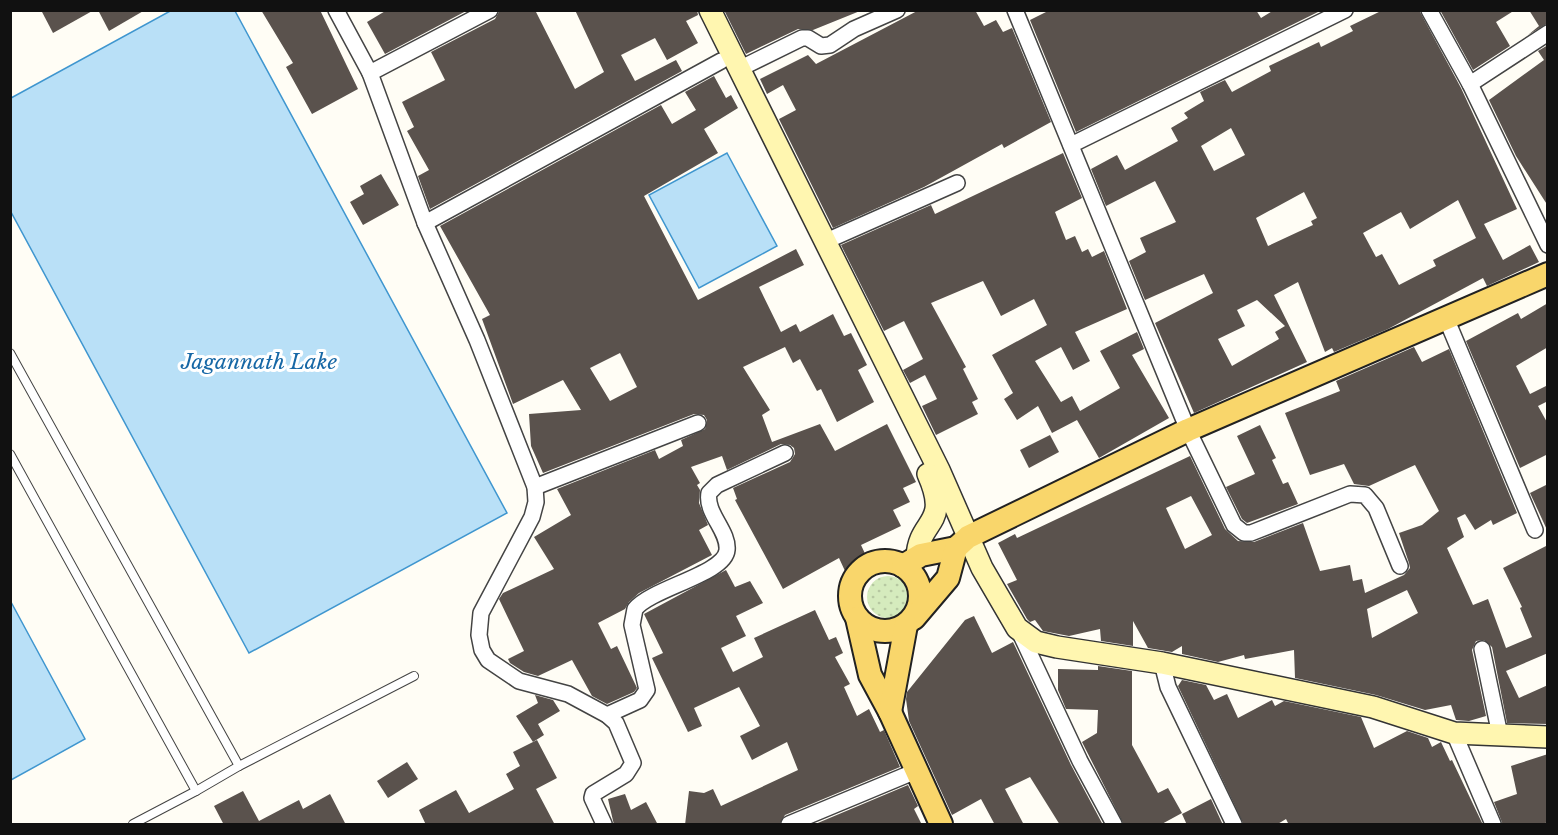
<svg xmlns="http://www.w3.org/2000/svg" width="1558" height="835" font-family="'Libre Baskerville',serif">
<style>
.grass{fill:url(#grass-dots)}
.water{fill:#b9e0f7;stroke:#3f96cf;stroke-width:1.5}
.building{fill:#5a524d;fill-rule:evenodd}
.lines{fill:none;stroke-linecap:round;stroke-linejoin:round}
.lane-casing{stroke:#444;stroke-width:10}
.street-casing{stroke:#444;stroke-width:18}
.secondary-casing{stroke:#333;stroke-width:24}
.primary-casing{stroke:#222;stroke-width:26}
.lane{stroke:#fff;stroke-width:8}
.street{stroke:#fff;stroke-width:15}
.secondary{stroke:#fff6b0;stroke-width:21}
.primary{stroke:#f9d66b;stroke-width:22}
.labels{text-anchor:middle;stroke-width:6;stroke-linejoin:round;paint-order:stroke}
.water-label{font-size:21px;font-style:italic;fill:#1768a6;stroke:#fff}
</style>
<defs>
<pattern id="grass-dots" width="8" height="8" patternUnits="userSpaceOnUse" patternTransform="scale(1.5)"><rect width="8" height="8" fill="#d5ebbd"/><path d="M2 2h.1M6 6h.1" fill="none" stroke="#b6c8a1" stroke-width="1.8" stroke-linecap="round"/></pattern>
</defs>
<rect width="100%" height="100%" fill="#fffdf5"/>
<!-- grass -->
<circle class="grass" cx="888" cy="597" r="21"/>
<!-- water -->
<g class="water">
<path d="M172 10 235 11 507 513 249 653 11 212V98Z"/>
<path d="M727 153 777 246 699 288 649 195Z"/>
<path d="M11 602 85 739 11 780H10Z"/>
</g>
<!-- building -->
<g class="building">
<path d="M41 10H94L53 33Z"/>
<path d="M98 10H145L109 31Z"/>
<path d="M261 10H320L358 89 312 114 286 67 293 63Z"/>
<path d="M387 10H468L385 54 367 22Z"/>
<path d="M500 10H535L575 89 604 72 575 10H697L698 15 686 21 698 43 667 60 655 38 621 55 635 81 676 60 682 71 430 209 418 176 429 170 407 131 414 127 402 102 445 80 431 52 495 19Z"/>
<path d="M724 10H860V11L813 30 798 29 746 54Z"/>
<path d="M919 10H975L984 26 996 20 1003 32 1012 28 1051 122 1004 148 1002 144 924 187 833 228 779 119 796 110 783 85 767 94 760 79 808 55 816 64Z"/>
<path d="M1050 10H1256L1261 18 1274 10H1322L1076 132 1030 20Z"/>
<path d="M1383 10H1419L1461 88 1517 209 1484 224 1503 260 1530 245 1539 262 1487 286 1483 278 1388 329 1334 352 1332 348 1325 352 1298 282 1274 295 1307 362 1194 413 1155 323 1213 293 1204 274 1145 300 1129 261 1146 252 1140 238 1176 222 1155 181 1106 206 1091 169 1117 155 1125 170 1178 141 1171 128 1188 118 1184 113 1204 101 1200 92 1225 80 1232 92 1271 71 1269 66 1319 42 1321 47 1353 31 1350 26ZM1231 128 1245 155 1214 171 1201 146ZM1304 192 1317 218 1311 221 1313 225 1268 246 1256 218ZM1458 200 1476 238 1433 260 1436 266 1399 285 1382 254 1376 257 1363 233 1401 212 1410 229ZM1257 300 1285 326 1275 332 1279 339 1232 366 1218 339 1245 326 1237 310Z"/>
<path d="M1440 10H1515L1496 22 1510 46 1473 70Z"/>
<path d="M1529 10H1548V23L1528 35 1539 26Z"/>
<path d="M1548 45V206L1516 156 1489 100 1544 60 1538 51Z"/>
<path d="M714 76 726 98 731 95 738 108 704 129 718 153 644 196 698 300 796 249 804 265 759 287 781 332 796 324 800 332 833 314 844 336 851 333 867 365 858 370 874 402 837 422 821 389 817 391 800 359 793 363 785 347 743 367 770 410 762 415 772 442 820 424 835 451 887 424 916 482 903 488 910 502 893 510 901 526 861 545 868 560 845 571 839 558 783 589 735 500 737 499 733 488 790 462 795 454 794 448 790 445 781 444 727 470 722 456 691 467 700 483 697 485 700 490 699 503 708 525 699 530 712 555 639 593 629 602 625 609 598 623 611 649 617 646 637 688 634 692 607 704 592 696 572 660 538 676 524 672 510 663 508 659 524 651 499 599 503 593 554 569 534 537 571 515 557 489 655 450 659 459 683 446 681 440 705 429 707 420 704 415 694 414 543 473 531 446 529 414 581 410 563 380 513 404 482 319 490 315 440 226 661 105 672 124 696 110 685 92ZM620 353 637 387 610 401 590 368Z"/>
<path d="M1063 153 1082 198 1055 212 1066 240 1075 236 1082 252 1088 249 1092 257 1104 251 1127 309 1075 332 1090 361 1073 370 1061 347 1035 361 1061 402 1072 396 1080 411 1120 388 1100 351 1137 332 1144 349 1132 355 1169 418 1099 458 1077 420 1052 433 1038 406 1017 420 1004 399 1013 393 992 355 1047 325 1034 299 1001 316 983 281 931 303 966 367 963 369 978 399 972 402 978 414 936 435 922 406 937 399 925 375 910 383 903 370 923 359 904 321 884 331 841 245 931 205 935 214Z"/>
<path d="M381 174 399 205 363 225 350 202 364 194 360 186Z"/>
<path d="M1548 303V347L1516 366 1530 394 1548 385V401L1538 406 1548 424V454L1520 468 1466 341 1518 313 1521 319Z"/>
<path d="M1414 347 1422 362 1449 349 1517 513 1493 525 1491 520 1475 530 1465 514 1457 518 1464 537 1447 548 1473 605 1488 599 1506 648 1532 637 1520 608 1522 607 1503 568 1548 545V653L1506 671 1519 698 1548 685V724L1507 723 1492 647 1484 640 1476 641 1472 650 1486 716 1469 721 1456 720 1451 705 1425 710 1376 695 1295 678 1294 650 1245 659 1244 655 1218 662 1182 654V646L1172 652 1148 648 1133 621V646L1101 641 1100 629 1069 636 1043 631 1035 620 1030 622 1027 619 1007 584 1017 580 998 543 1015 534 1017 538 1190 456 1225 529 1238 541 1254 542 1303 523 1320 571 1350 565 1353 581 1362 579 1365 593 1404 575 1410 568 1409 563 1399 533 1422 525 1439 511 1415 465 1369 486 1354 484 1344 464 1310 475 1285 413 1340 391 1336 381ZM1191 496 1212 535 1185 549 1166 508ZM1407 590 1418 613 1372 638 1367 609Z"/>
<path d="M1260 425 1276 458 1272 460 1283 484 1288 482 1298 504 1247 523 1242 519 1226 487 1255 474 1237 436Z"/>
<path d="M1050 435 1059 452 1029 468 1020 450Z"/>
<path d="M1548 484V532L1530 493Z"/>
<path d="M726 570 735 587 750 581 763 603 736 616 746 636 721 648 733 672 763 657 754 638 815 610 829 640 836 637 843 653 835 657 850 684 844 687 857 716 869 709 880 732 884 730 900 767 785 815 779 825H685L689 791 704 793 713 789 721 806 798 770 787 742 752 760 740 736 760 726 739 687 694 708 702 726 688 732 652 658 663 653 644 614Z"/>
<path d="M974 616 992 653 1013 642 1071 765 1103 825H1060L1030 777 1005 789 1024 825H995L981 799 952 815 909 721 906 699 907 692 965 620Z"/>
<path d="M1098 666 1132 671V745L1158 793 1168 788 1182 813 1160 825H1124L1082 742 1097 733 1098 710 1066 709 1058 690V669L1098 670Z"/>
<path d="M1182 680 1206 685 1214 700 1227 694 1238 718 1272 700 1275 706 1284 701 1361 717 1374 748 1407 731 1428 738 1432 747 1441 742 1450 761 1452 760 1483 825H1289L1286 819 1276 825H1244L1178 686Z"/>
<path d="M535 695 553 700 560 711 538 724 544 735 533 742 516 716 538 703Z"/>
<path d="M537 740 557 778 536 789 555 825H426L419 810 456 790 469 813 514 789 506 774 520 766 513 752Z"/>
<path d="M1548 754V822L1540 825H1503L1494 802 1517 794 1511 766Z"/>
<path d="M407 762 418 779 388 798 377 781Z"/>
<path d="M908 785 918 806 914 809 922 825H813Z"/>
<path d="M243 791 259 821 299 800 303 809 330 794 346 825H224L214 806Z"/>
<path d="M625 794 631 810 646 802 658 825H614L608 799Z"/>
<path d="M1211 799 1223 825H1187L1182 814Z"/>
</g>
<g class="lines">
<defs>
<g id="lane">
<path d="M10 353 239 766 196 791 10 454"/>
<path d="M239 766 414 676"/>
<path d="M133 824 196 791"/>
</g>
<g id="street">
<path d="M336 10 370 73 425 223 477 340 535 487 536 502 532 517 481 613 479 635 482 650 488 660 519 681 568 694 607 715 616 723 633 763 626 774 593 794 592 798 604 824"/>
<path d="M1015 10 1188 430 1234 525 1244 533H1251L1350 494 1365 495 1376 508 1400 566"/>
<path d="M1429 10 1470 84 1548 245"/>
<path d="M739 69 802 38H808L821 46 830 45 854 29 897 10"/>
<path d="M370 73 490 10"/>
<path d="M1470 84 1548 33"/>
<path d="M1071 145 1345 10"/>
<path d="M425 223 721 61"/>
<path d="M824 242 957 183"/>
<path d="M1446 318 1535 530"/>
<path d="M535 487 698 423"/>
<path d="M1019 631 1080 761 1114 824"/>
<path d="M1482 649 1500 735"/>
<path d="M1162 663 1168 687 1234 824"/>
<path d="M607 715 640 700 647 690 632 625 635 609C652 588 725 574 727 550 729 531 705 513 709 493L717 485 785 453"/>
<path d="M1454 733 1493 824"/>
<path d="M789 824 916 771"/>
</g>
<g id="secondary">
<path d="M710 10 939 470 982 568 1017 628 1036 642 1057 647 1162 663 1373 707 1454 733 1548 737"/>
<path d="M917 557C919 518 951 526 928 474"/>
</g>
<g id="primary">
<circle cx="885" cy="596" r="35"/>
<path d="M903 566 921 555 956 548"/>
<path d="M857 618 870 675 890 712 941 824"/>
<path d="M914 618 948 578 956 548 968 537 1188 430 1548 274"/>
<path d="M890 712 906 625"/>
</g>
</defs>
<!-- lane casing -->
<use href="#lane" class="lane-casing"/>
<!-- street casing -->
<use href="#street" class="street-casing"/>
<!-- secondary casing -->
<use href="#secondary" class="secondary-casing"/>
<!-- primary casing -->
<use href="#primary" class="primary-casing"/>
<!-- lane -->
<use href="#lane" class="lane"/>
<!-- street -->
<use href="#street" class="street"/>
<!-- secondary -->
<use href="#secondary" class="secondary"/>
<!-- primary -->
<use href="#primary" class="primary"/>
</g>
<g class="labels">
<!-- water labels -->
<g class="water-label">
<text x="259" y="369">Jagannath Lake</text>
</g>
</g>
<!-- border -->
<rect width="1558" height="835" fill="none" stroke="#111111" stroke-width="24"/>
</svg>
